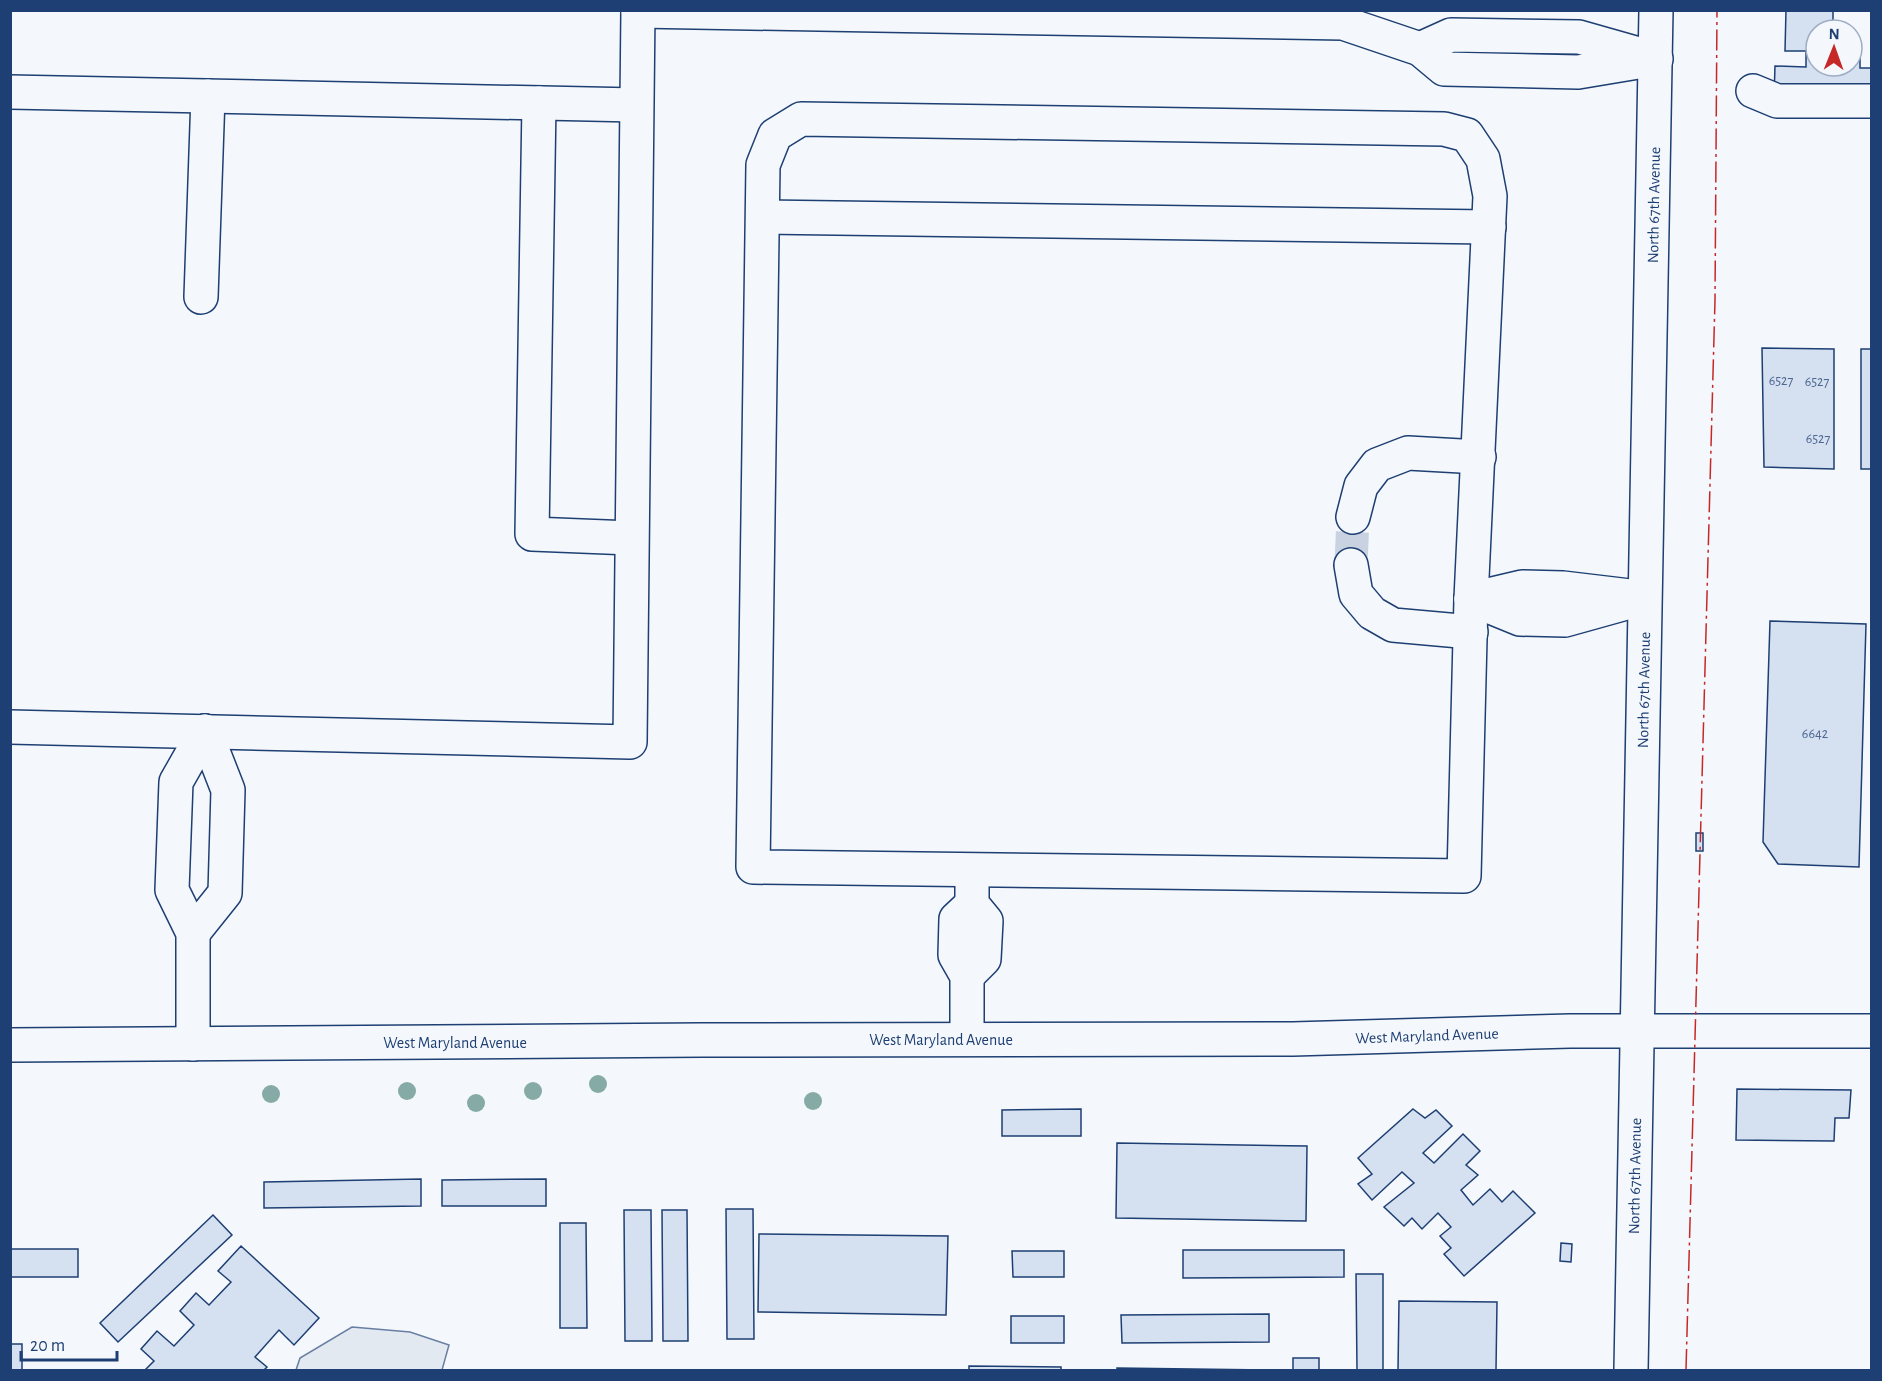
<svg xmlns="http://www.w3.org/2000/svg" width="1882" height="1381" font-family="'Alegreya Sans',sans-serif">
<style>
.green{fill:#e3e9f0;stroke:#687fa3;stroke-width:1.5}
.building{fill:#d5e0f0;stroke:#1d3f73;stroke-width:1.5}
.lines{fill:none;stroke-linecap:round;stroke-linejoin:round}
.minor-tunnel{stroke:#c9d2e0;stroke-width:33;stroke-dasharray:33 16;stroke-linecap:butt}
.minor-casing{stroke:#1d3f73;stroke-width:36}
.major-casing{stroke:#1d3f73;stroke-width:36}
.minor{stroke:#f4f7fb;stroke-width:33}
.major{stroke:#f4f7fb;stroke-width:33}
.power{stroke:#c62828;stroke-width:1.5;stroke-dasharray:21 4.5 3 4.5;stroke-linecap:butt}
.tree{fill:#86aba6}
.labels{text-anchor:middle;stroke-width:4.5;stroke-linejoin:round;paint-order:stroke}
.number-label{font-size:14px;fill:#4b6792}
.street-label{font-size:16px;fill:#1d3f73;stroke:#f4f7fb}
</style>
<rect width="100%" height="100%" fill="#f4f7fb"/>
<!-- green -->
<path class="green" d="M352 1327 410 1332 449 1345 442 1370H296L300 1358Z"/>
<!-- building -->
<g class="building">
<path d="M1786 10H1833V30H1816V66H1852V51H1860V68H1872V100L1774 98 1775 66 1806 67V51H1785Z"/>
<path d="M1762 348 1834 349V469L1764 467Z"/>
<rect x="1861" y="349" width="11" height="120"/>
<path d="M1770 621 1866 624 1859 867 1778 864 1763 842Z"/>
<rect x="1696" y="833" width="7" height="18"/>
<path d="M1737 1089 1851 1090 1849 1118H1835L1834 1141 1736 1140Z"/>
<path d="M1081 1109V1136H1002V1110Z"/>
<path d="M1413 1109 1425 1118 1436 1110 1452 1126 1423 1153 1434 1163 1463 1134 1480 1151 1466 1165 1478 1175 1461 1190 1473 1205 1490 1189 1502 1202 1513 1191 1535 1213 1464 1276 1444 1254 1451 1248 1440 1236 1451 1227 1438 1213 1422 1229 1412 1218 1404 1226 1384 1207 1414 1183 1402 1172 1372 1200 1358 1184 1372 1174 1358 1158Z"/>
<path d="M1117 1143 1307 1146 1306 1221 1116 1218Z"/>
<path d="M421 1179V1206L264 1208V1182Z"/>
<path d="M546 1179V1206H442V1180Z"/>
<path d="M726 1209H753L754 1339H727Z"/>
<path d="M624 1210H651L652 1341H625Z"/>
<path d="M662 1210H687L688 1341H663Z"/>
<path d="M213 1215 232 1235 118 1342 100 1323Z"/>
<path d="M560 1223H586L587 1328H560Z"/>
<path d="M759 1234 948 1236 946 1315 758 1312Z"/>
<path d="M1561 1243 1572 1244 1571 1262 1560 1261Z"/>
<path d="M241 1246 319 1318 294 1345 279 1330 255 1357 267 1367 264 1370H145L154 1361 141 1349 157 1331 174 1346 194 1325 180 1311 196 1293 209 1305 231 1282 218 1271Z"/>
<rect x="10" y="1249" width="68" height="28"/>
<path d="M1183 1250H1344V1277L1183 1278Z"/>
<path d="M1012 1251H1064V1277H1013Z"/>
<path d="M1356 1274H1383V1370H1357Z"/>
<path d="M1399 1301 1497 1302 1496 1370H1398Z"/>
<path d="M1269 1314V1342L1122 1343 1121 1315Z"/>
<rect x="1011" y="1316" width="53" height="27"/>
<rect x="10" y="1344" width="12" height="26"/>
<rect x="1293" y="1358" width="26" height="12"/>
<path d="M969 1366 1061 1367V1370H969Z"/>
<path d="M1117 1368 1268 1370H1117Z"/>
</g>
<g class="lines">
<!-- minor-tunnel -->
<path class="minor-tunnel" d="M1351 565 1353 517"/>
<defs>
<g id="minor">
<path d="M638 11 1343 23 1420 49 1444 69 1578 72 1656 59"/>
<path d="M1420 49 1451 35 1579 37 1646 56"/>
<path d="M1753 91 1777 101H1872"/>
<path d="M10 92 636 105"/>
<path d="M539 103 532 534 631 538"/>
<path d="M801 119 1444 129 1467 135 1483 159 1490 196 1471 599 1464 876 753 867 763 165 775 135Z"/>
<path d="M763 217 1489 227"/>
<path d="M201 297 208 96"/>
<path d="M1353 517 1361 486 1377 465 1408 453 1479 457"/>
<path d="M1351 565 1356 594 1372 613 1393 625 1471 632"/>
<path d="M1471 599 1520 619 1565 620 1644 598"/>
<path d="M1471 599 1522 587 1563 588 1630 596"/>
<path d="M10 727 630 742 638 10"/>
<path d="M193 933 225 893 228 790 205 731"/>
<path d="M967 976 984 959 986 921 972 904V885"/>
<path d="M967 1039V976L955 955 956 919 972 904"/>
<path d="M193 1044V933L172 890 176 782 205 731"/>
<path d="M10 1045 702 1040 1293 1039 1570 1031H1872"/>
</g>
<path id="major" d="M1631 1370 1656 10"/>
</defs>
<!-- minor casing -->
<use href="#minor" class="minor-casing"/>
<!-- major casing -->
<use href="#major" class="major-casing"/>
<!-- minor -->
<use href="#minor" class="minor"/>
<!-- major -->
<use href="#major" class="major"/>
<!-- power -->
<path class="power" d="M1686 1370 1715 300 1717 10"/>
</g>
<!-- trees -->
<g class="tree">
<circle cx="598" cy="1084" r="9"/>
<circle cx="407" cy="1091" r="9"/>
<circle cx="533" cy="1091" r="9"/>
<circle cx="271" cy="1094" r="9"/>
<circle cx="813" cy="1101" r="9"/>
<circle cx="476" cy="1103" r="9"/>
</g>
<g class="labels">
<!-- number labels -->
<g class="number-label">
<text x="1781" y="385">6527</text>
<text x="1817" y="386">6527</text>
<text x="1818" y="443">6527</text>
<text x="1815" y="738">6642</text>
</g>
<!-- street labels -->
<g class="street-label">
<text transform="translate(1653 205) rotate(-89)" y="6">North 67th Avenue</text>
<text transform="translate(1643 690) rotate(-89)" y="6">North 67th Avenue</text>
<text transform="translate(1427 1035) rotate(-2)" y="6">West Maryland Avenue</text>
<text x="941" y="1045">West Maryland Avenue</text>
<text x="455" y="1048">West Maryland Avenue</text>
<text transform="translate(1634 1176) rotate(-89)" y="6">North 67th Avenue</text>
</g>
</g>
<!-- border -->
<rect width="1882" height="1381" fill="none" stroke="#1d3f73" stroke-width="24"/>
<!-- north arrow -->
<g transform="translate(1834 48) rotate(1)"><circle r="28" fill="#f4f7fb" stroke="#9eadc5" stroke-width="1.5"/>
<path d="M0-4.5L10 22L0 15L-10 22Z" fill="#c62828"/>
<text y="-9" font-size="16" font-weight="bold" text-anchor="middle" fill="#1d3f73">N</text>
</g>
<!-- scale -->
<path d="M21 1351v9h96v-9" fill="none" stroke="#1d3f73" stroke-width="3"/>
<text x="30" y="1351" font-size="18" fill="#1d3f73" stroke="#f4f7fb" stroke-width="4.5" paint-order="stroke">20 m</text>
</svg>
